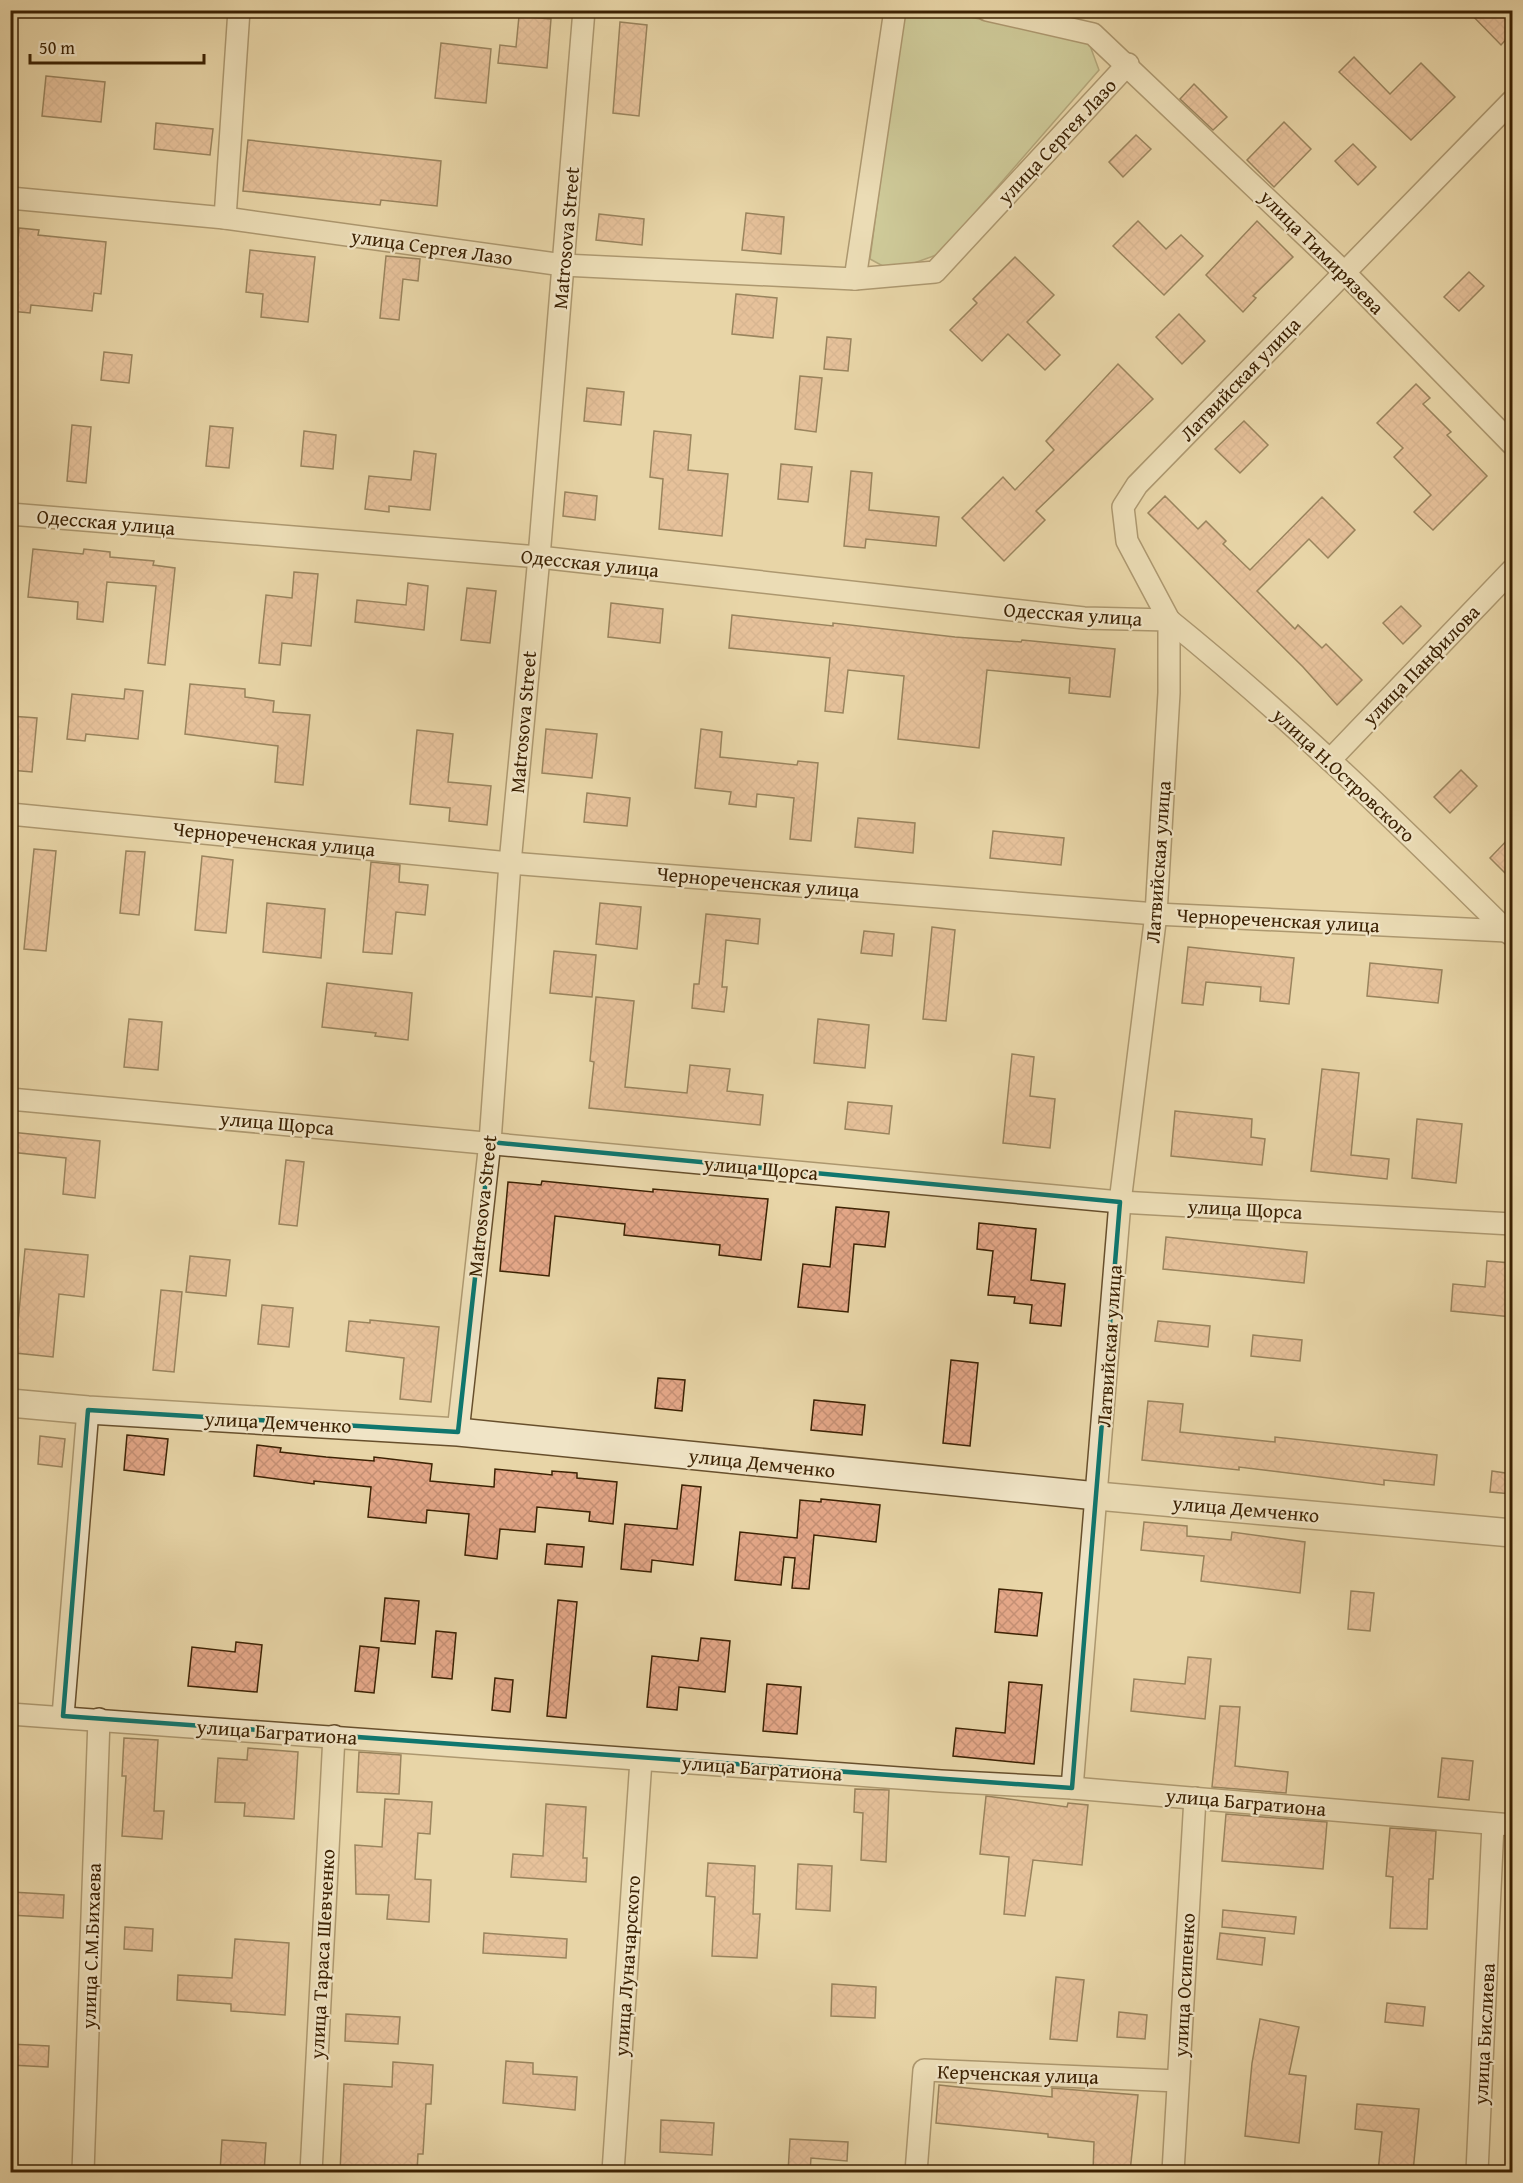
<svg xmlns="http://www.w3.org/2000/svg" width="1523" height="2183" font-family="'Gentium Book Plus',serif">
<style>
.park{fill:#b2be8a;stroke:#777046;stroke-width:1.5}
.building{fill:url(#building-cross-hatch);stroke:#3c2203;stroke-width:1.5}
.lines{fill:none;stroke-linecap:round;stroke-linejoin:round}
.minor-casing{stroke:#674f2c;stroke-width:24}
.tertiary-casing{stroke:#674f2c;stroke-width:30}
.minor{stroke:#f0e4c6;stroke-width:21}
.tertiary{stroke:#f0e4c6;stroke-width:27}
.marked{fill:none;stroke:#0f766e;stroke-width:4.5;stroke-linejoin:round}
.labels{text-anchor:middle;stroke-width:4.5;stroke-linejoin:round;paint-order:stroke}
.street-label{font-size:20px;fill:#3c2203;stroke:#f0e4c6}
</style>
<defs>
<pattern id="building-cross-hatch" width="8" height="8" patternUnits="userSpaceOnUse" patternTransform="scale(1.5)"><rect width="8" height="8" fill="#e5a889"/><path d="M0 0l8 8M0 8l8-8" fill="none" stroke="#c59075"/></pattern>
</defs>
<rect width="100%" height="100%" fill="#e8d5a7"/>
<filter id="stains"><feTurbulence type="fractalNoise" baseFrequency=".00333" numOctaves="4"/><feColorMatrix values="0 0 0 0 .2 0 0 0 0 .09 0 0 0 0 .02 0 0 0 .5 -.17"/></filter>
<radialGradient id="worn" r=".72"><stop offset=".6" stop-color="#630" stop-opacity="0"/><stop offset="1" stop-color="#630" stop-opacity=".3"/></radialGradient>
<!-- park -->
<path class="park" d="M903 11H943L1089 43 1099 70 939 254 892 271 870 259Z"/>
<!-- building -->
<g class="building">
<path d="M1467 10H1512V33L1501 45Z"/>
<path d="M519 16 551 19 547 68 498 63 500 45 516 47Z"/>
<path d="M620 22 647 25 639 116 613 113Z"/>
<path d="M441 43 491 49 486 103 435 98Z"/>
<path d="M1354 57 1390 94 1421 63 1455 97 1411 140 1339 72Z"/>
<path d="M46 76 105 82 101 122 42 116Z"/>
<path d="M1194 84 1227 117 1213 130 1180 99Z"/>
<path d="M1284 122 1311 149 1274 187 1247 160Z"/>
<path d="M156 123 213 129 210 155 154 149Z"/>
<path d="M1136 135 1151 149 1123 177 1109 162Z"/>
<path d="M248 140 441 161 437 206 381 200 380 205 243 191Z"/>
<path d="M1353 144 1376 167 1358 185 1335 161Z"/>
<path d="M746 213 784 217 781 254 742 250Z"/>
<path d="M599 214 644 219 642 245 596 240Z"/>
<path d="M1138 221 1166 249 1181 235 1203 256 1164 295 1113 246Z"/>
<path d="M1257 221 1293 257 1253 296 1256 298 1243 312 1206 275Z"/>
<path d="M19 228 39 230 38 235 106 242 101 294 94 293 92 311 31 305 30 313 10 311V271L15 272Z"/>
<path d="M250 250 315 257 308 322 261 317 263 294 246 292Z"/>
<path d="M386 256 420 259 418 281 403 279 399 320 380 318Z"/>
<path d="M1015 257 1054 295 1027 322 1060 355 1045 370 1008 334 982 361 950 330 977 303 973 299Z"/>
<path d="M1469 272 1484 286 1459 311 1444 297Z"/>
<path d="M736 294 777 298 773 338 732 334Z"/>
<path d="M1179 314 1205 341 1182 364 1156 337Z"/>
<path d="M827 337 851 339 848 371 824 369Z"/>
<path d="M104 352 132 355 129 383 101 380Z"/>
<path d="M1118 364 1153 399 1036 511 1045 520 1004 561 962 518 1003 477 1015 490 1054 450 1046 441Z"/>
<path d="M800 376 822 378 816 432 795 429Z"/>
<path d="M1416 384 1430 398 1423 404 1451 432 1447 435 1487 476 1433 530 1414 512 1431 495 1394 457 1403 448 1377 423Z"/>
<path d="M587 388 624 392 621 425 584 421Z"/>
<path d="M1244 421 1268 445 1240 473 1215 449Z"/>
<path d="M72 425 91 427 86 483 67 481Z"/>
<path d="M210 426 233 428 229 468 206 466Z"/>
<path d="M304 431 336 435 333 469 301 466Z"/>
<path d="M654 431 691 435 688 470 728 474 722 536 659 529 663 479 650 477Z"/>
<path d="M414 451 436 454 430 510 389 506V512L365 509 369 476 411 480Z"/>
<path d="M781 464 812 467 808 502 778 499Z"/>
<path d="M851 471 872 473 869 510 939 517 936 546 866 539 865 548 844 546Z"/>
<path d="M565 492 597 496 595 520 563 516Z"/>
<path d="M1165 496 1198 529 1206 521 1226 541 1223 544 1250 570 1322 497 1355 530 1328 558 1309 539 1257 591 1295 629 1298 625 1322 648 1326 644 1362 680 1337 705 1303 667 1148 513Z"/>
<path d="M33 549 83 554 84 549 110 552V557L154 561 153 565 175 568 165 665 148 663 156 586 107 582 103 622 77 619 78 602 28 597Z"/>
<path d="M294 572 318 574 311 646 282 643 280 665 259 663 266 595 292 598Z"/>
<path d="M408 583 428 586 424 630 355 622 357 600 406 605Z"/>
<path d="M467 588 496 591 490 643 461 640Z"/>
<path d="M611 603 663 609 660 643 608 637Z"/>
<path d="M1401 606 1421 626 1403 644 1383 623Z"/>
<path d="M732 615 833 626V623L955 637 1021 642 1022 640 1115 649 1110 697 1069 693 1070 678 987 670 979 748 898 739 904 676 848 670 843 713 825 711 830 658 729 648Z"/>
<path d="M190 684 245 689V697L274 701 273 712 310 715 303 785 275 782 278 746 185 734Z"/>
<path d="M125 689 143 691 138 739 86 734 85 741 67 739 72 694 124 699Z"/>
<path d="M10 716 37 718 32 772 10 770Z"/>
<path d="M546 729 597 734 592 778 542 773Z"/>
<path d="M701 729 722 732 720 757 797 765 798 761 818 763 811 841 790 839 794 798 757 794 756 807 729 804 731 792 695 788Z"/>
<path d="M417 730 453 734 448 782 491 786 487 825 449 821 450 808 410 804Z"/>
<path d="M1461 770 1477 786 1450 813 1434 797Z"/>
<path d="M587 793 630 798 627 826 584 822Z"/>
<path d="M858 818 915 823 913 853 855 847Z"/>
<path d="M993 831 1064 838 1061 865 990 858Z"/>
<path d="M1512 835V880L1490 858Z"/>
<path d="M34 849 56 851 46 951 24 949Z"/>
<path d="M126 851 145 852 139 915 120 913Z"/>
<path d="M202 856 233 860 226 933 195 930Z"/>
<path d="M371 862 400 865 399 882 428 885 425 915 396 912 392 954 363 952Z"/>
<path d="M267 903 325 909 321 958 263 952Z"/>
<path d="M600 903 641 907 637 949 596 944Z"/>
<path d="M706 914 760 919 758 944 726 940 722 987H727L724 1012 692 1008 694 984H699Z"/>
<path d="M932 927 955 930 946 1021 923 1019Z"/>
<path d="M864 931 894 934 892 956 861 953Z"/>
<path d="M1188 947 1294 958 1289 1004 1260 1001 1261 987 1206 982 1203 1005 1182 1003Z"/>
<path d="M554 951 596 955 592 997 550 993Z"/>
<path d="M1370 963 1442 970 1438 1003 1367 996Z"/>
<path d="M327 983 412 993 408 1040 375 1036 376 1033 322 1027Z"/>
<path d="M596 997 634 1001 625 1087 687 1093 690 1065 730 1069 727 1091 763 1095 760 1125 589 1108 594 1062 590 1061Z"/>
<path d="M129 1019 162 1022 158 1070 124 1067Z"/>
<path d="M818 1019 869 1025 865 1068 814 1063Z"/>
<path d="M1012 1054 1034 1057 1030 1096 1055 1099 1050 1148 1003 1143Z"/>
<path d="M1322 1069 1359 1073 1351 1155 1389 1159 1387 1179 1311 1171Z"/>
<path d="M848 1102 892 1106 889 1134 845 1129Z"/>
<path d="M1175 1111 1252 1119 1251 1137 1265 1139 1262 1165 1171 1156Z"/>
<path d="M1417 1119 1462 1124 1456 1183 1412 1178Z"/>
<path d="M10 1132 100 1141 95 1198 63 1194 66 1158 10 1152Z"/>
<path d="M286 1160 304 1162 297 1226 279 1224Z"/>
<path d="M542 1181 653 1192V1189L768 1199 761 1260 719 1255 720 1245 624 1235 625 1224 555 1216 549 1276 500 1271 508 1182 541 1185Z"/>
<path d="M836 1207 889 1212 885 1247 854 1244 848 1312 798 1307 803 1264 830 1267Z"/>
<path d="M979 1223 1036 1229 1031 1280 1065 1284 1061 1326 1030 1323 1032 1305 1014 1303 1015 1297 988 1295 993 1251 977 1249Z"/>
<path d="M1166 1237 1307 1252 1304 1283 1163 1269Z"/>
<path d="M25 1249 88 1255 84 1297 59 1294 53 1357 15 1353Z"/>
<path d="M190 1256 230 1260 226 1296 186 1292Z"/>
<path d="M1487 1261 1512 1263V1317L1451 1311 1453 1284 1485 1287Z"/>
<path d="M161 1290 182 1292 174 1372 153 1370Z"/>
<path d="M262 1305 293 1308 289 1347 258 1344Z"/>
<path d="M370 1320 439 1327 431 1402 400 1399 404 1358 346 1351 349 1321 370 1323Z"/>
<path d="M1158 1321 1210 1326 1208 1347 1155 1341Z"/>
<path d="M1253 1335 1302 1340 1300 1361 1251 1356Z"/>
<path d="M951 1360 978 1363 970 1446 943 1443Z"/>
<path d="M658 1378 685 1380 682 1411 655 1408Z"/>
<path d="M814 1400 865 1405 862 1435 811 1430Z"/>
<path d="M1148 1401 1183 1404 1180 1432 1275 1442V1437L1437 1455 1434 1485 1384 1480V1485L1239 1467V1470L1142 1460Z"/>
<path d="M127 1435 168 1439 164 1475 124 1470Z"/>
<path d="M40 1436 65 1439 62 1467 38 1464Z"/>
<path d="M257 1445 281 1448 280 1452 326 1457 374 1461V1457L432 1464 430 1481 494 1487 495 1469 552 1475V1471L577 1473V1478L617 1482 613 1524 589 1521 590 1512 537 1507 535 1532 500 1529 497 1559 465 1555 469 1514 427 1510 426 1523 368 1517 371 1487 314 1481V1484L254 1476Z"/>
<path d="M1492 1471 1512 1474V1494L1490 1492Z"/>
<path d="M682 1485 701 1487 693 1565 652 1560 651 1572 621 1569 625 1524 677 1529Z"/>
<path d="M821 1499 880 1505 876 1542 814 1535 809 1589 792 1588 795 1558 784 1557 781 1585 735 1580 740 1532 797 1538 800 1500 821 1502Z"/>
<path d="M1144 1522 1187 1526V1536L1231 1540 1232 1532 1305 1542 1300 1593 1201 1581 1204 1556 1141 1550Z"/>
<path d="M547 1544 584 1547 582 1567 545 1564Z"/>
<path d="M999 1589 1042 1593 1037 1636 995 1632Z"/>
<path d="M1351 1591 1374 1593 1370 1631 1348 1629Z"/>
<path d="M385 1598 419 1601 415 1644 381 1641Z"/>
<path d="M558 1600 577 1602 566 1718 547 1716Z"/>
<path d="M436 1631 456 1633 452 1679 432 1677Z"/>
<path d="M701 1638 730 1641 725 1692 679 1687 677 1710 647 1707 652 1656 698 1661Z"/>
<path d="M236 1642 262 1645 257 1692 188 1686 192 1647 235 1652Z"/>
<path d="M360 1646 379 1648 374 1693 355 1691Z"/>
<path d="M1188 1657 1211 1659 1205 1719 1131 1711 1134 1679 1185 1684Z"/>
<path d="M495 1678 513 1680 510 1712 492 1710Z"/>
<path d="M1009 1682 1042 1685 1034 1764 953 1756 956 1728 1005 1733Z"/>
<path d="M767 1684 801 1687 797 1734 763 1731Z"/>
<path d="M1220 1706 1240 1707 1235 1766 1288 1772 1286 1793 1212 1787Z"/>
<path d="M124 1738 158 1740 154 1811H164L162 1839 122 1836 126 1776H122Z"/>
<path d="M248 1748 298 1752 294 1819 244 1816 245 1803 215 1802 218 1758 247 1760Z"/>
<path d="M359 1752 401 1755 399 1794 357 1792Z"/>
<path d="M1442 1758 1473 1761 1469 1800 1438 1797Z"/>
<path d="M855 1789 889 1790 886 1862 861 1860 863 1813 854 1812Z"/>
<path d="M986 1796 1067 1807 1068 1803 1088 1805 1082 1865 1033 1860 1025 1916 1004 1914 1009 1857 980 1854Z"/>
<path d="M385 1799 432 1802 430 1834 418 1833 415 1879 431 1880 429 1922 387 1919 389 1895 356 1894 355 1845 382 1847Z"/>
<path d="M546 1804 586 1807 583 1858H587L586 1882 511 1877 513 1854 543 1856Z"/>
<path d="M1226 1814 1327 1822 1323 1869 1222 1861Z"/>
<path d="M1390 1828 1436 1831 1433 1879H1429L1427 1929 1390 1928 1393 1877 1386 1876Z"/>
<path d="M708 1863 755 1866 753 1914H760L757 1958 712 1956 715 1897 706 1896Z"/>
<path d="M798 1864 832 1866 830 1911 796 1909Z"/>
<path d="M11 1892 64 1895 63 1918 10 1915Z"/>
<path d="M1223 1910 1296 1917 1294 1934 1222 1927Z"/>
<path d="M125 1927 153 1929 152 1951 124 1949Z"/>
<path d="M484 1933 567 1939 566 1958 483 1953Z"/>
<path d="M1220 1933 1265 1938 1262 1965 1217 1959Z"/>
<path d="M235 1939 289 1943 285 2015 231 2011V2004L177 2000 178 1975 232 1978Z"/>
<path d="M1056 1977 1084 1980 1077 2041 1050 2039Z"/>
<path d="M832 1984 876 1987 875 2018 831 2016Z"/>
<path d="M1387 2003 1425 2007 1423 2026 1385 2022Z"/>
<path d="M1119 2012 1147 2015 1145 2039 1117 2037Z"/>
<path d="M346 2014 400 2017 398 2044 345 2041Z"/>
<path d="M1260 2019 1299 2027 1289 2074 1306 2076 1299 2143 1245 2136 1252 2063Z"/>
<path d="M10 2044 49 2046 48 2067 10 2065Z"/>
<path d="M506 2061 533 2063V2074L577 2077 575 2110 503 2103Z"/>
<path d="M393 2062 433 2065 431 2104H426L423 2154H418L417 2172H340L344 2084 392 2087Z"/>
<path d="M939 2085 1052 2097V2088L1138 2095 1130 2172H1093L1094 2142 1048 2137V2134L936 2123Z"/>
<path d="M1357 2104 1419 2109 1413 2172H1378L1382 2132 1355 2129Z"/>
<path d="M661 2120 714 2123 712 2155 660 2152Z"/>
<path d="M790 2139 848 2142 847 2161 811 2158 810 2172H788Z"/>
<path d="M222 2140 266 2143 264 2172H220Z"/>
</g>
<g class="lines">
<defs>
<g id="minor">
<path d="M987 10 1093 34 1344 272 1512 444"/>
<path d="M10 198 225 218 563 265 855 279 935 272 1128 64"/>
<path d="M225 218 239 10"/>
<path d="M855 279 895 10"/>
<path d="M10 514 539 557 1084 618 1169 620"/>
<path d="M1169 620C1289 717 1400 825 1510 934"/>
<path d="M1330 760 1512 570"/>
<path d="M10 814 510 863 1156 914 1507 931"/>
<path d="M10 1099 1120 1202 1512 1224"/>
<path d="M458 1432 490 1142 510 863 539 557 584 10"/>
<path d="M10 1714 941 1781 1072 1788 1512 1825"/>
<path d="M63 1716 88 1410"/>
<path d="M1072 1788 1120 1202 1156 914 1169 693V620L1127 541 1123 507 1137 485 1512 101"/>
<path d="M83 2172 99 1719"/>
<path d="M311 2172 334 1736"/>
<path d="M613 2172 641 1760"/>
<path d="M916 2172 924 2070 1178 2081"/>
<path d="M1173 2172 1195 1798"/>
<path d="M1477 2172 1493 1824"/>
</g>
<path id="tertiary" d="M10 1403 88 1410 458 1432 1097 1496 1512 1533"/>
</defs>
<!-- minor casing -->
<use href="#minor" class="minor-casing"/>
<!-- tertiary casing -->
<use href="#tertiary" class="tertiary-casing"/>
<!-- minor -->
<use href="#minor" class="minor"/>
<!-- tertiary -->
<use href="#tertiary" class="tertiary"/>
</g>
<!-- marked area -->
<path d="M0 0H1523V2183H0ZM490 1142 1120 1202 1072 1788 63 1716 88 1410 458 1432Z" fill="#e8d5a7" fill-opacity=".55" fill-rule="evenodd"/>
<path class="marked" d="M490 1142 1120 1202 1072 1788 63 1716 88 1410 458 1432Z"/>
<g class="labels">
<!-- street labels -->
<g class="street-label">
<text transform="translate(1057 141) rotate(-47)" y="7">улица Сергея Лазо</text>
<text transform="translate(566 238) rotate(-85)" y="7">Matrosova Street</text>
<text transform="translate(432 247) rotate(8)" y="7">улица Сергея Лазо</text>
<text transform="translate(1322 252) rotate(45)" y="7">улица Тимирязева</text>
<text transform="translate(1240 379) rotate(-46)" y="7">Латвийская улица</text>
<text transform="translate(106 522) rotate(5)" y="7">Одесская улица</text>
<text transform="translate(590 563) rotate(6)" y="7">Одесская улица</text>
<text transform="translate(1073 614) rotate(4)" y="7">Одесская улица</text>
<text transform="translate(1421 665) rotate(-46)" y="7">улица Панфилова</text>
<text transform="translate(523 722) rotate(-85)" y="7">Matrosova Street</text>
<text transform="translate(1344 775) rotate(43)" y="7">улица Н.Островского</text>
<text transform="translate(274 839) rotate(6)" y="7">Чернореченская улица</text>
<text transform="translate(1158 862) rotate(-86)" y="7">Латвийская улица</text>
<text transform="translate(758 882) rotate(5)" y="7">Чернореченская улица</text>
<text transform="translate(1278 920) rotate(3)" y="7">Чернореченская улица</text>
<text transform="translate(277 1123) rotate(5)" y="7">улица Щорса</text>
<text transform="translate(761 1168) rotate(5)" y="7">улица Щорса</text>
<text transform="translate(482 1206) rotate(-84)" y="7">Matrosova Street</text>
<text transform="translate(1245 1209) rotate(3)" y="7">улица Щорса</text>
<text transform="translate(1109 1346) rotate(-86)" y="7">Латвийская улица</text>
<text transform="translate(278 1422) rotate(3)" y="7">улица Демченко</text>
<text transform="translate(762 1463) rotate(6)" y="7">улица Демченко</text>
<text transform="translate(1246 1509) rotate(5)" y="7">улица Демченко</text>
<text transform="translate(277 1732) rotate(4)" y="7">улица Багратиона</text>
<text transform="translate(762 1768) rotate(4)" y="7">улица Багратиона</text>
<text transform="translate(1246 1802) rotate(5)" y="7">улица Багратиона</text>
<text transform="translate(91 1946) rotate(-88)" y="7">улица С.М.Бихаева</text>
<text transform="translate(322 1954) rotate(-87)" y="7">улица Тараса Шевченко</text>
<text transform="translate(627 1966) rotate(-86)" y="7">улица Луначарского</text>
<text transform="translate(1184 1985) rotate(-87)" y="7">улица Осипенко</text>
<text transform="translate(1484 2034) rotate(-87)" y="7">улица Бислиева</text>
<text transform="translate(1018 2074) rotate(2)" y="7">Керченская улица</text>
</g>
</g>
<!-- margin -->
<rect width="1523" height="2183" fill="none" stroke="#e8d5a7" stroke-width="36"/>
<rect x="12" y="12" width="1499" height="2159" fill="none" stroke="#3c2203" stroke-width="3"/>
<rect x="18" y="18" width="1487" height="2147" fill="none" stroke="#3c2203" stroke-width="1.5"/>
<!-- scale -->
<path d="M30 54v9h174v-9" fill="none" stroke="#3c2203" stroke-width="3"/>
<text x="39" y="54" font-size="18" fill="#3c2203" stroke="#f0e4c6" stroke-width="4.5" paint-order="stroke">50 m</text>
<rect width="100%" height="100%" filter="url(#stains)"/>
<rect width="100%" height="100%" fill="url(#worn)"/>
</svg>
